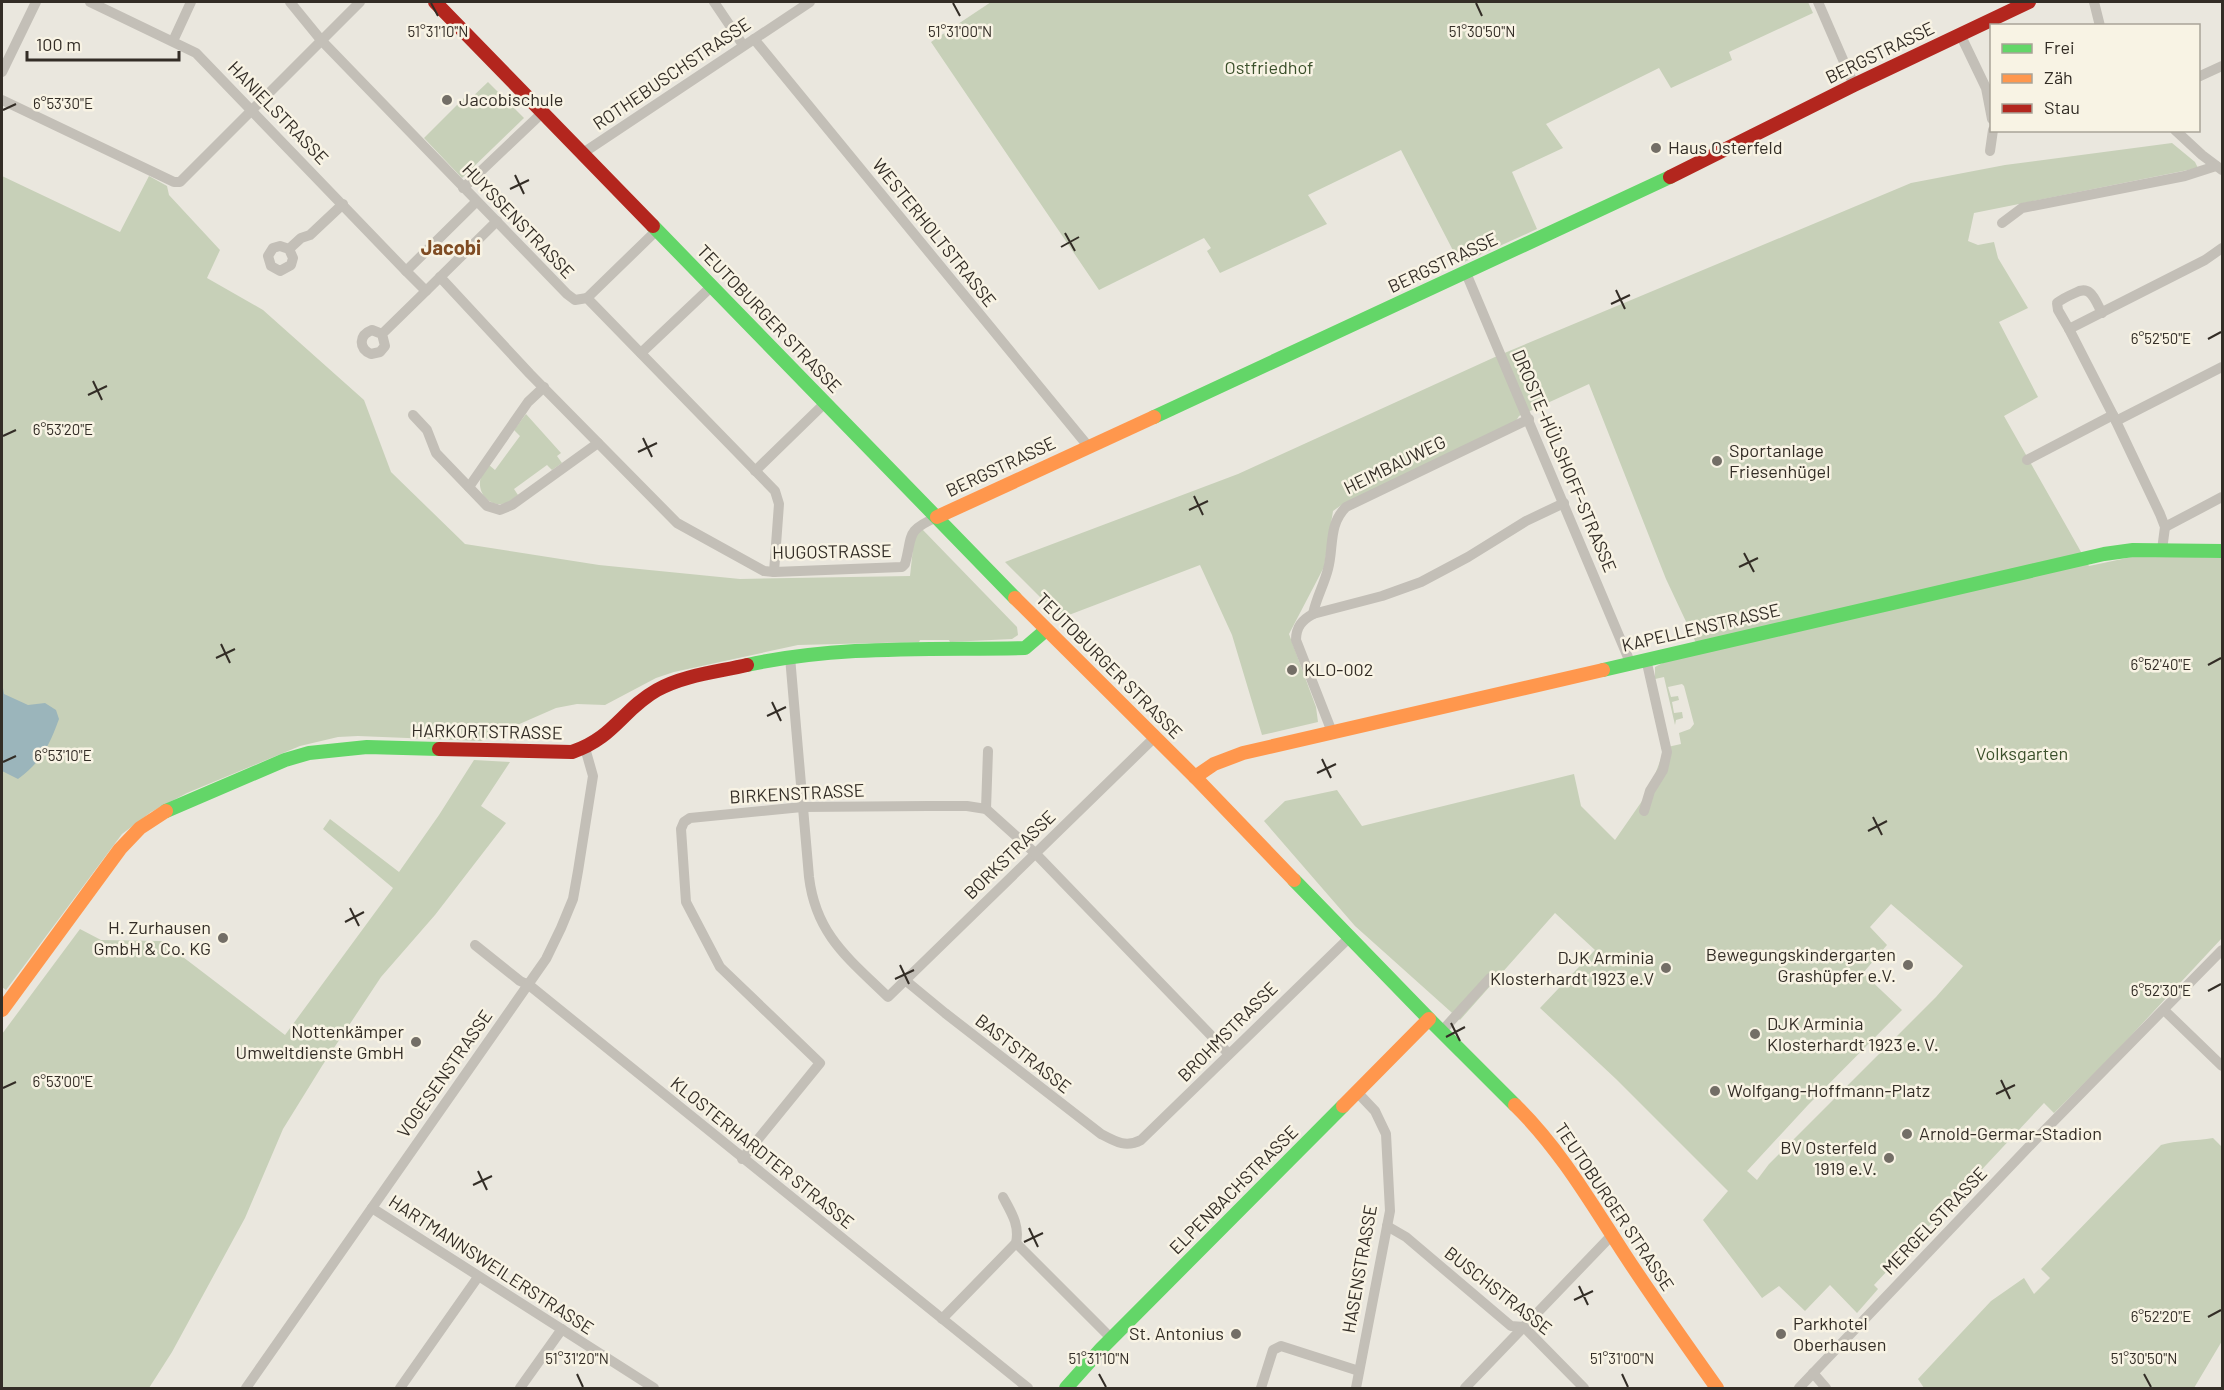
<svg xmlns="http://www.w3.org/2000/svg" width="2224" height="1390" font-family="Barlow,sans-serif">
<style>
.green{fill:#c7d0b8;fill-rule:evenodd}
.water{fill:#9bb5bb}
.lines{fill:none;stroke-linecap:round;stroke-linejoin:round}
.street{stroke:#c3bfb7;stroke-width:10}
.fast{stroke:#63d668;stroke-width:14}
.slow{stroke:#ff974d;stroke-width:14}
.jam{stroke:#b3261e;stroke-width:14}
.ticks{fill:none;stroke:#332d26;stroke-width:2}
.poi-dot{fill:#736e66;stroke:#f8f3e4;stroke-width:2}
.labels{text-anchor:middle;stroke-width:5;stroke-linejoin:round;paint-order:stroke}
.street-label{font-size:18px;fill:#332d26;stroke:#f8f3e4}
.park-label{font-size:18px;fill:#3b502b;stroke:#f8f3e4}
.poi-label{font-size:18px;fill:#332d26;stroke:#f8f3e4;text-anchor:start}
.neighbourhood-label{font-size:20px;font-weight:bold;fill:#7f4b22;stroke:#f8f3e4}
.ticks-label{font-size:15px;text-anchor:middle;fill:#332d26;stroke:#f8f3e4;stroke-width:5;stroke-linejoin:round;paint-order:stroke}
</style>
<rect width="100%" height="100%" fill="#eae7de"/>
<!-- green -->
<g class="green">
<path d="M991 2H1808L1813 13 1729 52 1732 60 1671 88 1659 68 1546 124 1563 148 1512 172 1537 229 1460 264 1401 150 1308 195 1327 224 1220 273 1207 251 1211 248 1204 238 1099 290 931 42Z"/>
<path d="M488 82 524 118 462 178 424 138 465 97 469 100Z"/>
<path d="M2172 143 2195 162 2198 168 1974 213 1968 241 1978 245 1994 242 1998 258 2028 308 1999 322 2038 397 2004 416 2089 566 2141 555 2222 558V938L2113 1055 2054 1113 2044 1103 1874 1285 1878 1289 1857 1313 1830 1285 1805 1311 1779 1286 1762 1298 1703 1220 1728 1191 1616 1079 1540 1008 1595 950 1555 913 1460 1020 1355 926 1264 821 1285 801 1337 790 1362 826 1574 774 1581 806 1615 840 1649 791 1663 753V748L1681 744 1679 733 1690 729 1694 724 1684 686 1682 684 1668 687 1671 697 1678 696 1679 700 1672 702 1674 713 1682 712 1683 718 1676 720 1675 725 1664 677 1655 679V667L1697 645 1666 579 1589 384 1519 416 1516 421 1340 506 1333 511 1324 567 1289 634 1316 707 1318 722 1262 735 1232 635 1200 565 1061 618 1005 562 1238 474 1495 357 1911 183 2005 165ZM1891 904 1963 966 1936 997 1769 1164 1757 1180 1747 1171 1808 1105 1902 1010 1863 973 1887 945 1870 927Z"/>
<path d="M2 176 120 232 149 176 167 186 169 195 220 250 207 278 263 310 364 400 391 472 465 544 599 565 740 579 910 576 914 539 921 528 1017 627 1018 635 1012 639 950 642 949 640H920L919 642 798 645 674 672 656 678 605 705 577 704 556 708 481 741 358 736 338 737 300 746 187 793 151 812 122 834 6 990 2 987Z"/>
<path d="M526 414 561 453 557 456 562 463 552 470 547 465 514 489 518 495C513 499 507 504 501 504 489 505 479 494 480 482 480 476 486 470 489 465L495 470 520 436 514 430Z"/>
<path d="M474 760 510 762 481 806 506 823 435 915 381 977 322 1066 283 1129 245 1218 172 1352 149 1388H2V1034L80 929 101 940 162 941 285 1035 393 888 323 829 330 819 399 872 439 815Z"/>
<path d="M2213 1138 2222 1147V1341L2194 1388H1924L1918 1379 1991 1301 2024 1278 2034 1294 2050 1278 2041 1269 2161 1145C2176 1140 2196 1141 2213 1138Z"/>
</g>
<!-- water -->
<path class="water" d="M2 682 4 694 28 705 45 703 56 710 59 719C49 746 42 761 18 779L2 771Z"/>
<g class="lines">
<!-- street -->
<g class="street">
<path d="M90 2 196 53 406 271"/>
<path d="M290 2 321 40 567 294 575 300 587 298 775 491 779 504 774 572"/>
<path d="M714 2 743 45"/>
<path d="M1818 2 1854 85"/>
<path d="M2094 2 2100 26"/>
<path d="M1960 34 1986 88 1992 119"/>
<path d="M754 39 1088 446"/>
<path d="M173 41 191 2"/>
<path d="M2 72 36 2"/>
<path d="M2198 77 2222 66"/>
<path d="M2 100 174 182H180L360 2"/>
<path d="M2175 130 2202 155 2222 170"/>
<path d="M1990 151 1993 130"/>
<path d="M583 153 810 2"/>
<path d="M463 188 543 112"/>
<path d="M2002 223 2022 208 2185 176 2216 166"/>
<path d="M289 249 293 258 291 265 280 271 271 266 268 256 273 248 280 246 289 249 301 238 310 235 343 204"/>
<path d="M1466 273 1630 662"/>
<path d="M440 277 530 374 677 523 764 571 774 572 902 567 905 564C913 535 905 531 937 517"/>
<path d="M426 291 497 221"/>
<path d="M587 298 657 230"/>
<path d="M2069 329 2058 310 2057 303C2062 299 2068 296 2075 293 2091 284 2095 300 2102 313"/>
<path d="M382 334 385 346 380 352 371 354C358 348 359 335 372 330L382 334 426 291 406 271 476 202"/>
<path d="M641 353 712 286"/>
<path d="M413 415 427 430 436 453 487 506 500 510 512 505 598 443"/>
<path d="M2116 421 2222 367"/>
<path d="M2027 460 2113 415"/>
<path d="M755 471 825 403"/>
<path d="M469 487 528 402 544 387"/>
<path d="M2165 527 2222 497"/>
<path d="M2162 550 2165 527 2160 514 2113 415 2069 329 2205 260 2222 248"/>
<path d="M1313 614C1316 598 1324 585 1328 569 1334 547 1328 525 1346 507L1529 419"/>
<path d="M790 657 809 877C816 935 849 959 888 997L1155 737"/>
<path d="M1332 732 1296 640C1296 627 1302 620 1313 614L1382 596 1421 582 1468 557 1526 521 1564 503"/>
<path d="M986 809 988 751"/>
<path d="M1644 811 1650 791 1663 770 1667 752 1646 659"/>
<path d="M475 945 520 981 529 985 1028 1388"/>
<path d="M905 980 945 1013 1101 1134C1116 1142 1126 1148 1141 1140L1350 937"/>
<path d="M2164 1010 2222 1066"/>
<path d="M1441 1032 1490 978"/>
<path d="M742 1159 820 1063 720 967 686 902 681 829 684 822 690 818 802 807 927 806H967L986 809 1035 853 1228 1053"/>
<path d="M372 1208 654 1388"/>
<path d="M1387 1226 1406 1237 1511 1326 1524 1327 1584 1388"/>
<path d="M1016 1243 1112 1339"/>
<path d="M942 1319 1016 1243C1020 1225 1011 1212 1003 1197"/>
<path d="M1813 1373 1826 1388"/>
<path d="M246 1388 546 959 561 928 573 899 578 871 593 776 585 748"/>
<path d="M400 1388 478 1277"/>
<path d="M520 1388 562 1329"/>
<path d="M1261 1388 1273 1350 1281 1346 1359 1371"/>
<path d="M1356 1388 1390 1211 1386 1134 1375 1111 1357 1092"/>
<path d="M1465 1388 1612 1235"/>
<path d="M1799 1388 2040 1135 2222 950"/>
</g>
<!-- fast -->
<g class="fast">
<path d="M653 226 1015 598"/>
<path d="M1154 417 1670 177"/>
<path d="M747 665C839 645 932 650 1025 648L1046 630"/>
<path d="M1603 670 2104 554 2133 550 2222 551"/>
<path d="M166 811 285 760 309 753 367 747 439 749"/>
<path d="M1294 880 1429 1019 1515 1105"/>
<path d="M1066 1388 1101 1349 1343 1106"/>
</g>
<!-- slow -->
<g class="slow">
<path d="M937 517 1154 417"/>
<path d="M1015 598 1195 777 1294 880"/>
<path d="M1195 777 1214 764 1243 753 1603 670"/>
<path d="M2 1010 120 849 140 828 166 811"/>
<path d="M1515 1105C1559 1148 1590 1201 1623 1252 1653 1298 1685 1343 1717 1388"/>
<path d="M1343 1106 1429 1019"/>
</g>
<!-- jam -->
<g class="jam">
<path d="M435 2 653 226"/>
<path d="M1670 177 1854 85 2029 2"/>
<path d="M439 749 572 752C614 738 623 709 657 690 684 675 717 672 747 665"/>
</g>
</g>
<!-- ticks -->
<path class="ticks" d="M431 3 438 16M953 3 960 16M1476 3 1482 16M3 110 16 104M515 175 524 194M510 189 529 180M1065 233 1075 251M1061 247 1079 237M1616 290 1625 309M1611 304 1630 295M2208 339 2221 332M93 381 102 400M88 395 107 386M3 436 16 430M643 438 652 457M638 452 657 443M1194 496 1203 515M1189 510 1208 501M1744 553 1754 572M1739 567 1758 558M221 644 230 663M216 658 235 649M2208 665 2221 658M772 702 781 721M767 716 786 707M1322 759 1331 778M3 762 16 756M1317 773 1336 764M1873 817 1882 835M1868 831 1887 821M350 908 359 926M345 922 364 912M900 965 909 984M895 979 914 970M2208 991 2221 984M1451 1023 1460 1041M1446 1037 1465 1027M2001 1080 2010 1099M3 1088 16 1082M1996 1094 2015 1085M478 1171 487 1190M473 1185 492 1176M1029 1228 1038 1247M1024 1242 1043 1233M1579 1286 1588 1305M1574 1300 1593 1291M2208 1317 2221 1310M577 1374 583 1387M1099 1374 1106 1387M1622 1374 1628 1387M2144 1374 2151 1387"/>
<!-- markers -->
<g class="poi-dot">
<circle cx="447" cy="100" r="6"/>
<circle cx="1656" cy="148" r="6"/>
<circle cx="1717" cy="461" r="6"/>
<circle cx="1292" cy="670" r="6"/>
<circle cx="223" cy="938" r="6"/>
<circle cx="1908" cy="965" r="6"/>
<circle cx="1666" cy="968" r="6"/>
<circle cx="1755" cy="1034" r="6"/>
<circle cx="416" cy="1042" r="6"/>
<circle cx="1715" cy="1091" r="6"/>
<circle cx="1907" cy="1134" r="6"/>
<circle cx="1889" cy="1158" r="6"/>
<circle cx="1236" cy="1334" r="6"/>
<circle cx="1781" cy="1334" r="6"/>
</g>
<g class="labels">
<!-- street labels -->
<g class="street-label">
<text transform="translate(1880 53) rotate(-26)" y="6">BERGSTRASSE</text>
<text transform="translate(672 74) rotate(-34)" y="6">ROTHEBUSCHSTRASSE</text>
<text transform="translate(278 113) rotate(46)" y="6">HANIELSTRASSE</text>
<text transform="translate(518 221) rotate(46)" y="6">HUYSSENSTRASSE</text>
<text transform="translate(934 233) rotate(51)" y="6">WESTERHOLTSTRASSE</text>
<text transform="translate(1443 263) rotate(-25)" y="6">BERGSTRASSE</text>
<text transform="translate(769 319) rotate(46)" y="6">TEUTOBURGER STRASSE</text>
<text transform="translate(1564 461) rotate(67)" y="6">DROSTE-HÜLSHOFF-STRASSE</text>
<text transform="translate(1395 465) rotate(-26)" y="6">HEIMBAUWEG</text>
<text transform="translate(1001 467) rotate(-25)" y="6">BERGSTRASSE</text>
<text transform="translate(832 552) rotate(-1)" y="6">HUGOSTRASSE</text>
<text transform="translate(1701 628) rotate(-13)" y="6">KAPELLENSTRASSE</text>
<text transform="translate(1109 666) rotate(45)" y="6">TEUTOBURGER STRASSE</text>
<text transform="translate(487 732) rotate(1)" y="6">HARKORTSTRASSE</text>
<text transform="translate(797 794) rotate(-3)" y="6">BIRKENSTRASSE</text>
<text transform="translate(1010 855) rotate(-44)" y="6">BORKSTRASSE</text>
<text transform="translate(1228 1032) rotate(-45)" y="6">BROHMSTRASSE</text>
<text transform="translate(1023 1054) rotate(38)" y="6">BASTSTRASSE</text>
<text transform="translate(445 1074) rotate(-55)" y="6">VOGESENSTRASSE</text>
<text transform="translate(762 1153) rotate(39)" y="6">KLOSTERHARDTER STRASSE</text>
<text transform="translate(1234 1190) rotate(-45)" y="6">ELPENBACHSTRASSE</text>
<text transform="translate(1614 1207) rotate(56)" y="6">TEUTOBURGER STRASSE</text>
<text transform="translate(1935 1221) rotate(-46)" y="6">MERGELSTRASSE</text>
<text transform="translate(491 1265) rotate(33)" y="6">HARTMANNSWEILERSTRASSE</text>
<text transform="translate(1360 1269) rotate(-80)" y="6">HASENSTRASSE</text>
<text transform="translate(1498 1291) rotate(38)" y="6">BUSCHSTRASSE</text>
</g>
<!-- park labels -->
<g class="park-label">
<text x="1269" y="74">Ostfriedhof</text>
<text x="2022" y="760">Volksgarten</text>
</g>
<!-- poi labels -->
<g class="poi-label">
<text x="459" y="106">Jacobischule</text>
<text x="1668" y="154">Haus Osterfeld</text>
<text x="1729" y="457">Sportanlage<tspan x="1729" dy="21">Friesenhügel</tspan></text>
<text x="1304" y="676">KLO-002</text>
<text x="211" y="934" text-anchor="end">H. Zurhausen<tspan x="211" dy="21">GmbH &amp; Co. KG</tspan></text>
<text x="1896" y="961" text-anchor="end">Bewegungskindergarten<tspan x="1896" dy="21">Grashüpfer e.V.</tspan></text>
<text x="1654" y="964" text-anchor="end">DJK Arminia<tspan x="1654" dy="21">Klosterhardt 1923 e.V</tspan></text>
<text x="1767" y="1030">DJK Arminia<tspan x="1767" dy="21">Klosterhardt 1923 e. V.</tspan></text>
<text x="404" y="1038" text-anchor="end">Nottenkämper<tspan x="404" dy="21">Umweltdienste GmbH</tspan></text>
<text x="1727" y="1097">Wolfgang-Hoffmann-Platz</text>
<text x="1919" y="1140">Arnold-Germar-Stadion</text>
<text x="1877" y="1154" text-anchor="end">BV Osterfeld<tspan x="1877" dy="21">1919 e.V.</tspan></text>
<text x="1793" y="1330">Parkhotel<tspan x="1793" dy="21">Oberhausen</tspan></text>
<text x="1224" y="1340" text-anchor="end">St. Antonius</text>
</g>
<!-- neighbourhood labels -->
<g class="neighbourhood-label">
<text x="451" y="255">Jacobi</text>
</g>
</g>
<g class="ticks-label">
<text x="438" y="37">51°31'10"N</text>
<text x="960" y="37">51°31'00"N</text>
<text x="1482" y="37">51°30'50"N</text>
<text x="63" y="109">6°53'30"E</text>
<text x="2161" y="344">6°52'50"E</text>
<text x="63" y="435">6°53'20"E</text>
<text x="2161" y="670">6°52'40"E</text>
<text x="63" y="761">6°53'10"E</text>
<text x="2161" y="996">6°52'30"E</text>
<text x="63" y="1087">6°53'00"E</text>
<text x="2161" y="1322">6°52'20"E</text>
<text x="577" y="1364">51°31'20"N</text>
<text x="1099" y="1364">51°31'10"N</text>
<text x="1622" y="1364">51°31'00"N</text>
<text x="2144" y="1364">51°30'50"N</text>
</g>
<!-- border -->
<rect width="2224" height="1390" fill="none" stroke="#332d26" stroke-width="6"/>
<!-- legend -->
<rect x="1990" y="24" width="210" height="108" fill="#f8f3e4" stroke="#a9a498" stroke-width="1.5"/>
<rect x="2002" y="44" width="30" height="9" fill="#63d668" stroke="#a9a498" stroke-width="1.5"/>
<text x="2044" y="54" font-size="18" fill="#332d26">Frei</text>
<rect x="2002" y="74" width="30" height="9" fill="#ff974d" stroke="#a9a498" stroke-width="1.5"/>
<text x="2044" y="84" font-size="18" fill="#332d26">Zäh</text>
<rect x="2002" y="104" width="30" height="9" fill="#b3261e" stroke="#a9a498" stroke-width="1.5"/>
<text x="2044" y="114" font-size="18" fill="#332d26">Stau</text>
<!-- scale -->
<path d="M27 51v9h152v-9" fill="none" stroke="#332d26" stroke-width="3"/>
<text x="36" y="51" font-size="18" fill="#332d26" stroke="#f8f3e4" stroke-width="4.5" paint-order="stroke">100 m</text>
</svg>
